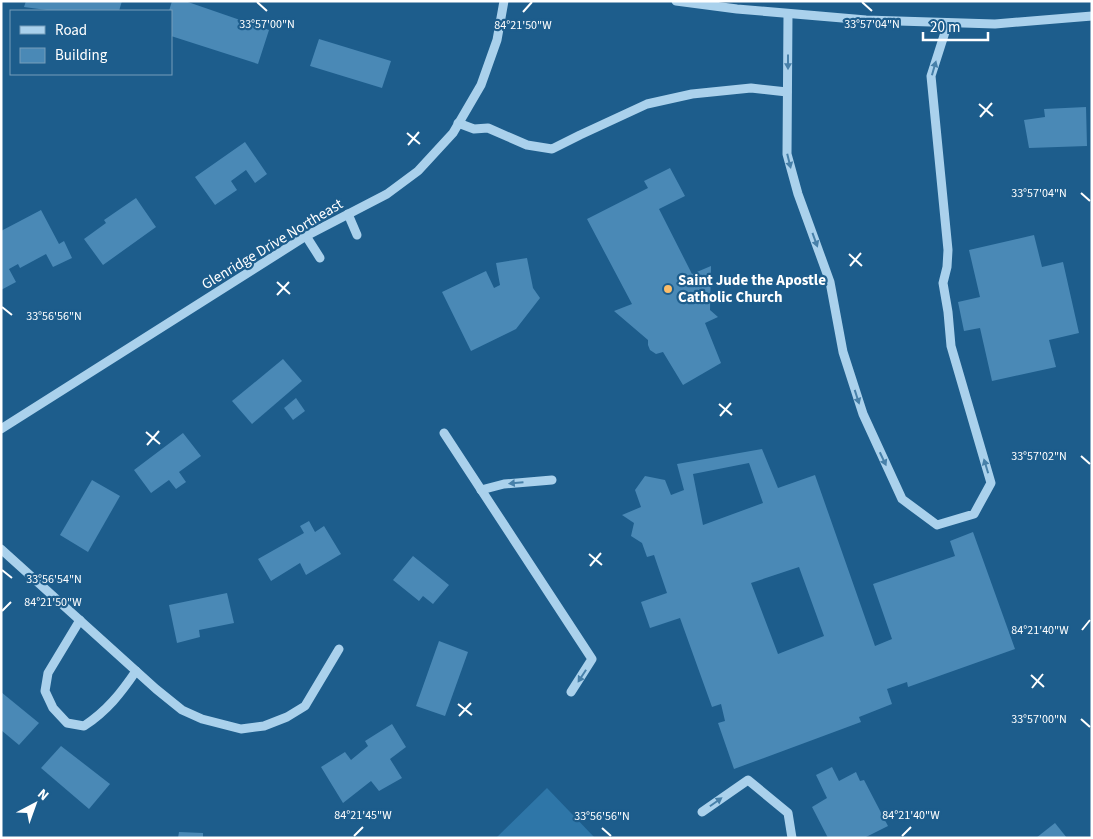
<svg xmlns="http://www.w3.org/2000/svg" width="1093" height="839" font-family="'Source Sans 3',sans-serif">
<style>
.green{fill:#2e76a8}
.building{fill:#4a89b6;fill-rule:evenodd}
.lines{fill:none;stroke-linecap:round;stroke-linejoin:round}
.minor{stroke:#aad1ec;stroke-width:9}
.oneway{fill:#4780a9}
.ticks{fill:none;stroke:#fff;stroke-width:2}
.poi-dot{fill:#fcbd69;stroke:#1d5d8c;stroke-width:2}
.labels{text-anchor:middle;stroke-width:4.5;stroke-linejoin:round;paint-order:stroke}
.street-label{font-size:15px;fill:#fff;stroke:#1d5d8c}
.poi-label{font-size:15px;font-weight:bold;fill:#fff;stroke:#1d5d8c;text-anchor:start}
.ticks-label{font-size:12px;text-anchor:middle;fill:#fff;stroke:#1d5d8c;stroke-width:4.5;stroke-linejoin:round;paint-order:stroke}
</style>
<rect width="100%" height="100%" fill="#1d5d8c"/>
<!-- green -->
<path class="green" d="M547 788 595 838H496Z"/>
<!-- building -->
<g class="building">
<path d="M26 1H122L119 11H54L24 7Z"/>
<path d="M172 1H185L269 30 258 64 171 36V11H169Z"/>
<path d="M319 39 391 61 382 88 310 66Z"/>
<path d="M1086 107 1087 146 1029 148 1024 120 1045 117 1044 109Z"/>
<path d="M245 142 267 174 255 183 246 170 231 181 237 190 215 205 195 177Z"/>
<path d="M670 168 685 196 659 209 692 274 711 266 710 310 718 317 705 323 721 363 683 385 663 352 656 354 650 350 648 345V340L614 311 632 304 587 219 648 188 644 181Z"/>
<path d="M136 198 156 227 103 265 84 239 106 223 104 220Z"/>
<path d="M41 210 59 244 64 241 72 258 53 267 46 254 20 268 18 264 9 269 16 282 1 290V231Z"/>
<path d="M1034 235 1042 267 1063 262 1079 333 1049 340 1056 367 992 381 980 328 964 331 958 302 980 297 969 250Z"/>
<path d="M527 258 533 288 540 298 516 329 471 351 442 292 486 271 494 288 500 285 496 263Z"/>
<path d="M283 359 302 381 252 424 232 401Z"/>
<path d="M296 398 305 411 293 420 284 408Z"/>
<path d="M183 433 201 456 179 472 186 482 176 489 169 480 151 493 134 470Z"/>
<path d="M762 449 778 488 815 475 875 646 892 639 873 584 955 556 950 541 973 532 1015 649 908 687 907 682 887 689 892 704 859 717 861 722 734 769 718 723 725 721 721 704 712 707 680 618 650 628 641 602 667 593 654 555 647 557 642 543 631 536 634 523 622 515 641 507 635 490 645 476 665 480 671 495 684 490 677 464ZM749 463 763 503 703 525 693 474ZM799 567 824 636 778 654 751 583Z"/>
<path d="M92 480 120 496 88 552 60 535Z"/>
<path d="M309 521 315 532 324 526 341 554 306 575 300 563 271 581 258 559 304 533 300 526Z"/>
<path d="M413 556 449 585 433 604 423 596 419 601 393 580Z"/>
<path d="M227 593 234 623 199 630 200 637 177 643 169 605Z"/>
<path d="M439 641 468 652 445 716 416 706Z"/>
<path d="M1 692 39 723 19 745 1 730Z"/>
<path d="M392 724 406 747 390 759 402 778 379 791 371 781 343 803 321 767 345 752 351 760 368 746 365 741Z"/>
<path d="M61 746 110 784 89 809 41 768Z"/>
<path d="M832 767 839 781 856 772 860 781 864 780 888 826 864 838H828L812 807 827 798 816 775Z"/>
<path d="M1055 823 1067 838H1036Z"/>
<path d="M179 832 203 833V838H178Z"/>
</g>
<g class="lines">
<!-- minor -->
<g class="minor">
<path d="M676 1 737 9 866 20 995 24 1092 16"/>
<path d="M788 14 787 154 798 194 830 282 843 352 863 414 902 499 937 525 974 514 991 483 951 346 948 312 943 283 947 267 948 250 931 76 948 23"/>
<path d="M458 123 474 129 488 128 527 145 552 149 580 135 647 104 692 94 751 88 787 92"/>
<path d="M348 214 357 235"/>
<path d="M306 236 320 258"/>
<path d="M1 429 306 236 387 194 418 171 453 133 481 85 497 40 504 1"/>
<path d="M444 433 592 659 571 692"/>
<path d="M481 490 504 484 552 480"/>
<path d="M1 549 156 689 182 710 202 719 241 729 264 726 287 717 305 706 339 649"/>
<path d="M80 620 48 673 45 691 53 708 67 723 84 726C107 711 121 693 136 671"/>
<path d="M702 812 748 780 788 813 792 838"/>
</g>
</g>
<!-- one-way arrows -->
<defs><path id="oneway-solid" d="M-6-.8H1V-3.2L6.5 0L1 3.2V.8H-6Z" transform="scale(1.25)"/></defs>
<g class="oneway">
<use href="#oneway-solid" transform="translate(788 62) rotate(90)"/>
<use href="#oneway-solid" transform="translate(934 68) rotate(-74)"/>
<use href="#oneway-solid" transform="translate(789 161) rotate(76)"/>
<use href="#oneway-solid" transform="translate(815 240) rotate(70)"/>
<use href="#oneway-solid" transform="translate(857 397) rotate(72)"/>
<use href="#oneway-solid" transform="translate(883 459) rotate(65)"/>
<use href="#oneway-solid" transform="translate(986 466) rotate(-107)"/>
<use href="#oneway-solid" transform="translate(516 483) rotate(175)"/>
<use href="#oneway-solid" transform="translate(582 676) rotate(123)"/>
<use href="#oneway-solid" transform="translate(716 802) rotate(-35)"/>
</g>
<!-- ticks -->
<path class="ticks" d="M257 2 267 11M862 2 872 11M523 12 532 2M979 104 993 116M980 117 992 103M407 133 420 144M408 145 419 132M1081 193 1090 201M849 254 862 266M850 266 861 253M277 282 290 294M277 295 289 282M2 307 12 315M719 404 732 415M720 416 731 403M146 432 160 444M147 445 159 431M1081 456 1090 464M589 554 602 565M590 566 601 553M2 570 12 578M2 611 11 602M1082 630 1090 620M1031 675 1044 687M1032 688 1043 674M458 704 472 715M459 716 471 703M1081 719 1090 727M602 828 611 836M354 836 363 827M902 836 911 827"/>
<!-- markers -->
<circle class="poi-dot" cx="668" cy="289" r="5"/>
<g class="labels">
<!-- street labels -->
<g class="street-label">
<text transform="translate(272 244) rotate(-31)" y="5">Glenridge Drive Northeast</text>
</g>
<!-- poi labels -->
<g class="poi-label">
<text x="678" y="285">Saint Jude the Apostle<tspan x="678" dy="17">Catholic Church</tspan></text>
</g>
</g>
<g class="ticks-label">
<text x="267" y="28">33°57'00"N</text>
<text x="872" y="28">33°57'04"N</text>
<text x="523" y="29">84°21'50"W</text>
<text x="1039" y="197">33°57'04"N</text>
<text x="54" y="320">33°56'56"N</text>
<text x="1039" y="460">33°57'02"N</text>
<text x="54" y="583">33°56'54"N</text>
<text x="53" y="606">84°21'50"W</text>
<text x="1040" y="634">84°21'40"W</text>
<text x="1039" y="723">33°57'00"N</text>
<text x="363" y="819">84°21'45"W</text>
<text x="911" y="819">84°21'40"W</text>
<text x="602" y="820">33°56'56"N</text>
</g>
<!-- border -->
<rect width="1093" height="839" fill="none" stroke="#ffffff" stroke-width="5"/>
<!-- legend -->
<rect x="10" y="10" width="162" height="65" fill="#1d5d8c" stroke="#779eba"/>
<rect x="20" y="26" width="25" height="8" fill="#aad1ec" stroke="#779eba"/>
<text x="55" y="35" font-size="15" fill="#ffffff">Road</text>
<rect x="20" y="48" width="25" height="15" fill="#4a89b6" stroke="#779eba"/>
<text x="55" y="60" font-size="15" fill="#ffffff">Building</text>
<!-- north arrow -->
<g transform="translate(35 804) rotate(41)" stroke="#1d5d8c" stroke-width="4" paint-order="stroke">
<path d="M0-4L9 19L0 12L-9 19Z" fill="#ffffff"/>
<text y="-8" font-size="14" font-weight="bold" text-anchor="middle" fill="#ffffff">N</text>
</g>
<!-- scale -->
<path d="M923 32v8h65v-8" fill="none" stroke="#ffffff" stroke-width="2.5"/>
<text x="930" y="32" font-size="15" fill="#ffffff" stroke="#1d5d8c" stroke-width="4" paint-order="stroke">20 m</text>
</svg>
